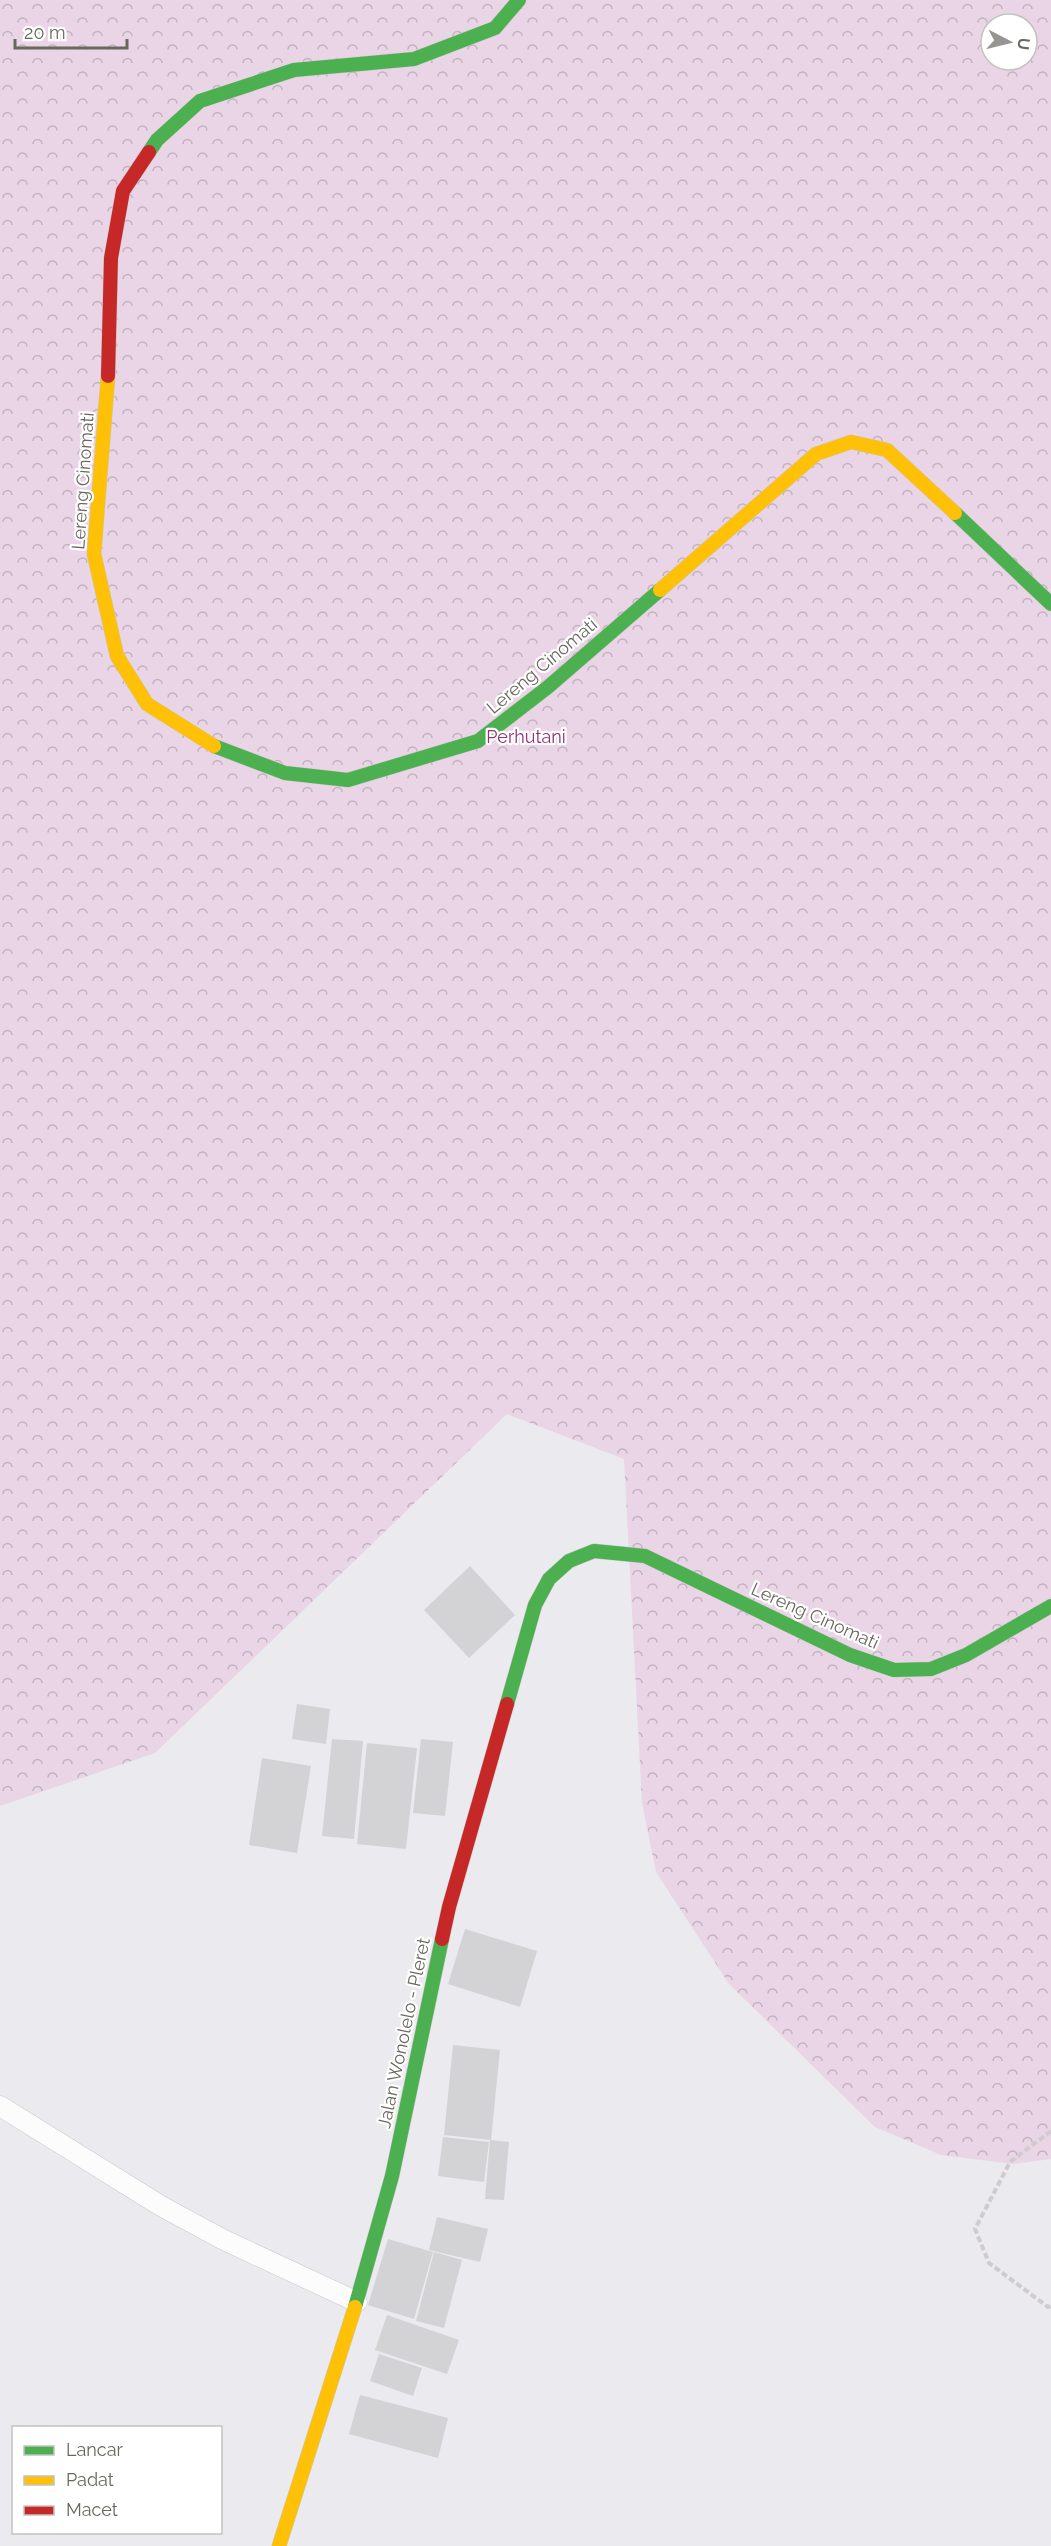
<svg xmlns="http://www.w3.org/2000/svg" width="1051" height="2546" font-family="Raleway,sans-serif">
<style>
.forest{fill:url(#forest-crowns);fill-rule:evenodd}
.building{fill:#d3d3d6}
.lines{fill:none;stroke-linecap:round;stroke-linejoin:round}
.lane-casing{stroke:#c9c9ca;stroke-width:21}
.fast-casing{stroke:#c8c8c8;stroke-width:15}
.slow-casing{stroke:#c8c8c8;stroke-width:15}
.jam-casing{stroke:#c8c8c8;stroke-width:15}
.path{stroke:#d0cbcc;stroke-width:4;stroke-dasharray:6 3;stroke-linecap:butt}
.lane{stroke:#fcfcfd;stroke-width:20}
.fast{stroke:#4caf50;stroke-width:14}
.slow{stroke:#ffc107;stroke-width:14}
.jam{stroke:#c62828;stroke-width:14}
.labels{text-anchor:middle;stroke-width:4.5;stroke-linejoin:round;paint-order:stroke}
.street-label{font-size:18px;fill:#69675e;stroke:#fff}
.park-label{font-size:18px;fill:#933374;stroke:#fff}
</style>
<defs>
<pattern id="forest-crowns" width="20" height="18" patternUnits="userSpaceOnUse" patternTransform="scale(1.5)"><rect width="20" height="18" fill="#ead5e6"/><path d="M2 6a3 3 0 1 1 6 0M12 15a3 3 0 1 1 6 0" fill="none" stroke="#c2b1be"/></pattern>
</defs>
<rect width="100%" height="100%" fill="#eaeaef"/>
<!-- forest -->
<path class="forest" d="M0 0H1051V2159L1013 2164 941 2155 875 2127 729 1984 656 1872 642 1803 624 1459 507 1414 155 1753 0 1806ZM991 24H1027V60H991Z"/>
<!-- building -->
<g class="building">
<path d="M470 1566 515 1615 469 1658 424 1610Z"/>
<path d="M297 1704 330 1709 326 1744 292 1739Z"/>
<path d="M332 1739 363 1741 354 1839 322 1836Z"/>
<path d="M421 1739 453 1742 445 1816 413 1813Z"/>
<path d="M367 1743 417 1748 406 1849 357 1844Z"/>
<path d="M262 1758 311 1766 297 1853 249 1845Z"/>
<path d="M465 1929 537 1951 520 2007 448 1984Z"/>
<path d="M453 2045 500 2050 491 2140 444 2135Z"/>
<path d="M443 2137 489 2142 484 2182 438 2176Z"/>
<path d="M490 2140 509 2142 504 2200 485 2199Z"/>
<path d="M437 2217 488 2229 480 2262 429 2250Z"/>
<path d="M388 2239 433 2252 414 2319 368 2305Z"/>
<path d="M434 2252 462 2260 444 2328 416 2321Z"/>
<path d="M387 2315 459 2340 447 2374 375 2350Z"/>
<path d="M379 2354 422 2368 413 2396 370 2381Z"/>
<path d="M360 2395 448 2418 438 2458 349 2434Z"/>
</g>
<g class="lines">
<defs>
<path id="lane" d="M0 2106 161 2206 222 2239 357 2302"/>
<g id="fast">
<path d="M149 152 157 140 200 101 294 70 414 59 495 28 519 0"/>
<path d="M955 513 1051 604"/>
<path d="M214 746 285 773 348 780 478 741 548 687 660 590"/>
<path d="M507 1704 535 1605 549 1579 569 1561 594 1551 645 1556 850 1655 894 1670 931 1669 966 1655 1051 1606"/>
<path d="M355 2307 392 2176 442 1939"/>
</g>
<g id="slow">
<path d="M108 376 94 554 117 656 147 704 214 746"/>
<path d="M660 590 816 454 851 442 887 450 955 513"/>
<path d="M279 2546 355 2307"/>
</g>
<g id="jam">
<path d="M108 376 111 258 123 191 149 152"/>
<path d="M442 1939 449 1907 507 1704"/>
</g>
</defs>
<!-- lane casing -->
<use href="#lane" class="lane-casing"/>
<!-- fast casing -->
<use href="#fast" class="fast-casing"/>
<!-- slow casing -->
<use href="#slow" class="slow-casing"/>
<!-- jam casing -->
<use href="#jam" class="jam-casing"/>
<!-- path -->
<path class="path" d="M1051 2131 1010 2162 975 2229 989 2263 1048 2307 1051 2306"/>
<!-- lane -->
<use href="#lane" class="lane"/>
<!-- fast -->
<use href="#fast" class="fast"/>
<!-- slow -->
<use href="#slow" class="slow"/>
<!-- jam -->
<use href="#jam" class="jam"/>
</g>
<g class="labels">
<!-- street labels -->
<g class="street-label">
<text transform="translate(83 481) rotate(-86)" y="6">Lereng Cinomati</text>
<text transform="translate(542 666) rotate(-40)" y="6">Lereng Cinomati</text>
<text transform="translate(815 1616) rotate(24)" y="6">Lereng Cinomati</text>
<text transform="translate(404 2033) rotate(-78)" y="6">Jalan Wonolelo - Pleret</text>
</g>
<!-- park labels -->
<g class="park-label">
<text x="526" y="743">Perhutani</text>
</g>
</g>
<!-- legend -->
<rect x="12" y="2426" width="210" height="108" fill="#ffffff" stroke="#c3c2bf" stroke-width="1.5"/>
<rect x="24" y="2446" width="30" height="9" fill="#4caf50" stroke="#c3c2bf" stroke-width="1.5"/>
<text x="66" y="2456" font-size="18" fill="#69675e">Lancar</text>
<rect x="24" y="2476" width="30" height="9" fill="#ffc107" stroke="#c3c2bf" stroke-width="1.5"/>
<text x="66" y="2486" font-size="18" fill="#69675e">Padat</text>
<rect x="24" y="2506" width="30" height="9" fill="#c62828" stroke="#c3c2bf" stroke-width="1.5"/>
<text x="66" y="2516" font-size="18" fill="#69675e">Macet</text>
<!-- north arrow -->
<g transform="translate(1009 42) rotate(97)"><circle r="28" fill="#ffffff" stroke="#c3c2bf" stroke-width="1.5"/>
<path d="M0-4.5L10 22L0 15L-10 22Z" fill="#969591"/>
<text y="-9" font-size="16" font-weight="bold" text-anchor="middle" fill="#69675e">U</text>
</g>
<!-- scale -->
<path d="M15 39v9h112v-9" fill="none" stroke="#69675e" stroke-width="3"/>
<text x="24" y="39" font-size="18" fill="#69675e" stroke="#ffffff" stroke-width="4.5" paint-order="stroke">20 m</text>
</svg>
